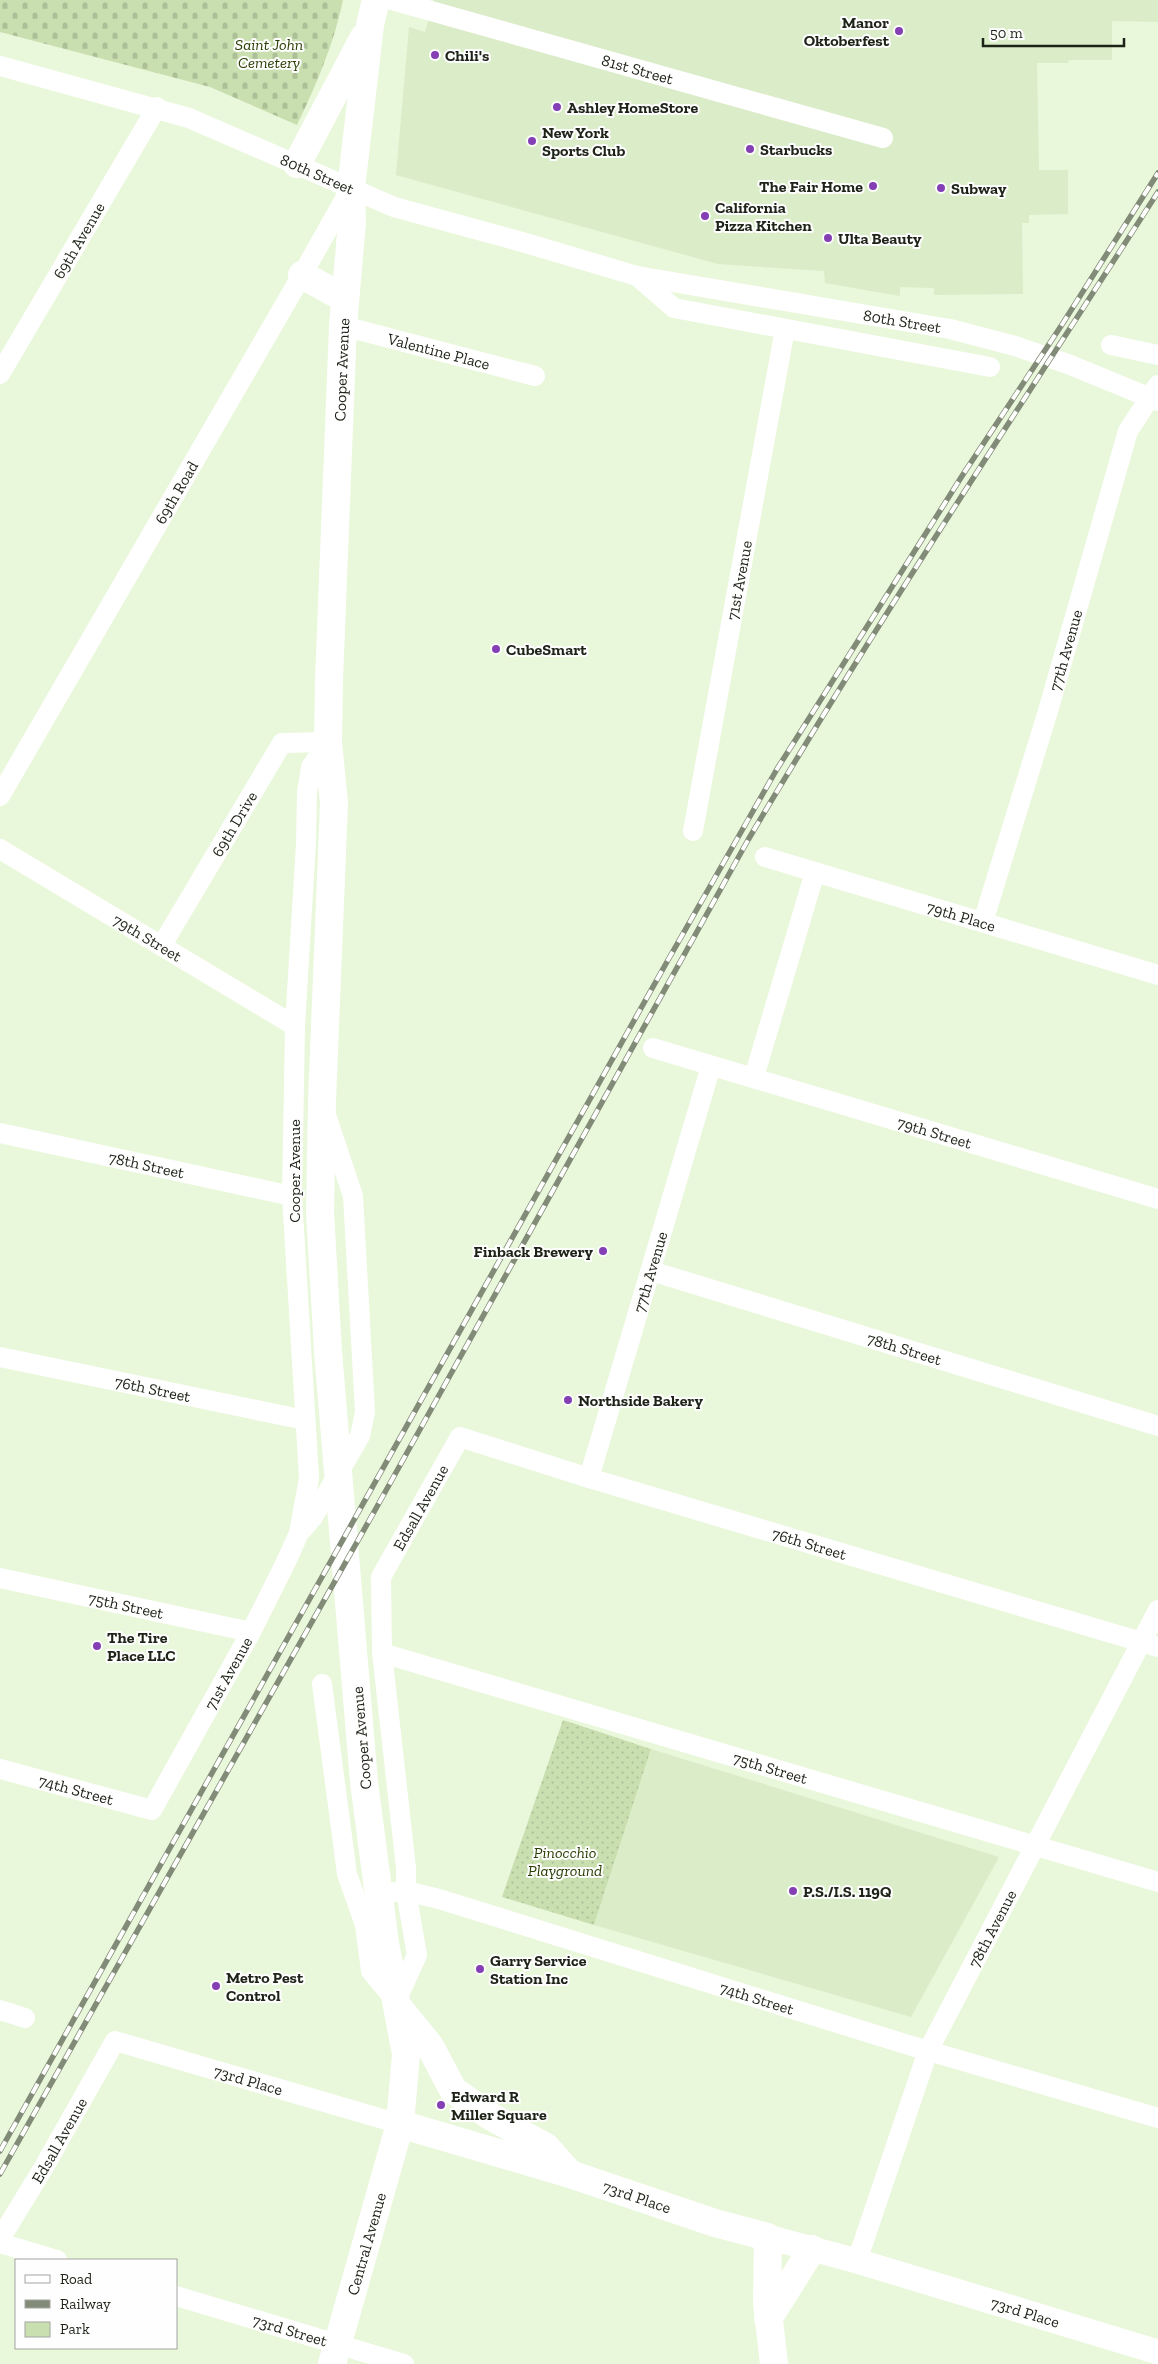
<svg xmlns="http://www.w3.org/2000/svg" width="1158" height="2364" font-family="'Zilla Slab',serif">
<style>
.built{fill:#dbecc8}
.green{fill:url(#green-dots)}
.cemetery{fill:url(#cemetery-stones)}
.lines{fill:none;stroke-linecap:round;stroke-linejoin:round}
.minor{stroke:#fff;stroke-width:20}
.tertiary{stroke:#fff;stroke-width:25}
.secondary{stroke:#fff;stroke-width:28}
.rail-casing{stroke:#828b77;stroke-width:5.5}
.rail{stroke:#fefefe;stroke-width:4;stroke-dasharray:11;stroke-linecap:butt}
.poi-dot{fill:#833fb3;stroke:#fefefe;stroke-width:2}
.labels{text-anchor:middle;stroke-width:4;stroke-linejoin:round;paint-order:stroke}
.poi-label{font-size:16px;font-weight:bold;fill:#1e2318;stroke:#fefefe;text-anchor:start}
.park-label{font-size:16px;font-style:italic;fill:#283d02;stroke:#fefefe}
.street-label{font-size:16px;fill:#1e2318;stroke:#fefefe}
</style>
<defs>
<pattern id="green-dots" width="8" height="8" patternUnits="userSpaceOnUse" patternTransform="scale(1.25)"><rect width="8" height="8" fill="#c9dfb0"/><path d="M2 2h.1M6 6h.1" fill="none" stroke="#acbf97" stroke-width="1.8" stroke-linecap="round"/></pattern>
<pattern id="cemetery-stones" width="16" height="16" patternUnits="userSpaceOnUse" patternTransform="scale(1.25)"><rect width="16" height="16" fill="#c9dfb0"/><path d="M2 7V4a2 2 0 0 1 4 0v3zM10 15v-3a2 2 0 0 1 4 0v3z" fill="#acbf97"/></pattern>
</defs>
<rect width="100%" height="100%" fill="#e9f7da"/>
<!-- built -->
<g class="built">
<path d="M434 0H1158V22L1112 21V60H1069L1068 63H1037L1039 170H1068V214L1029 215V223H1022L1023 294 934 295V288L900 287V296L825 283 824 271 718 264 396 175 409 27 425 32Z"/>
<path d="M651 1749 999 1857 911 2017 594 1925Z"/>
</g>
<!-- green -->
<path class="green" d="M563 1720 651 1749 594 1925 502 1897Z"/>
<!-- cemetery -->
<path class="cemetery" d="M0 0H343C334 44 316 85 297 125L210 87 0 32Z"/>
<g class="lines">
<!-- minor -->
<g class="minor">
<path id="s1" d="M392 0 883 138"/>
<path id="s2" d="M0 66 189 118 394 207 522 242 637 276 950 329 1015 346 1068 364 1158 401"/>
<path d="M637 276 674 308 990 367"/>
<path id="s3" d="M343 326 535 376"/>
<path d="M1111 345 1158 355"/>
<path id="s4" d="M0 374 157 107"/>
<path id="s5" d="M0 796 302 275 351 188"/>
<path id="s6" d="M693 831 785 329"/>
<path id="s7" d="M0 849 295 1026"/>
<path id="s8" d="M765 857 1158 975"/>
<path id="s9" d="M983 922 1048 711 1128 431 1158 385"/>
<path id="s10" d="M162 945 282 743 328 742"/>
<path id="s11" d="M653 1048 1158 1199"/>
<path d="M754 1077 815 872"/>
<path id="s12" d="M0 1133 292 1196"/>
<path id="s13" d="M651 1271 1158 1426"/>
<path id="s14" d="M0 1357 305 1420"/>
<path id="s15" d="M589 1478 711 1066"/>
<path d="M302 1530 313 1517 360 1436 365 1412 353 1196 326 1115"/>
<path id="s16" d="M0 1578 251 1632"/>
<path id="s17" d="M382 1653 1158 1882"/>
<path id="s18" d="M322 1684 347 1874 365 1925 371 1971 396 2001 417 1955 406 1891V1868L382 1653 381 1577 460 1437 589 1478 1158 1647"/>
<path id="s19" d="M0 1769 152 1810 251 1632 286 1562 299 1533 309 1478 292 1196 295 1026 306 843 307 793 311 767 328 742"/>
<path id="s20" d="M394 1892 406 1891 439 1899 905 2044 1158 2118"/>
<path d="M0 2010 25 2018"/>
<path id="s21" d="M0 2239 44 2167 115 2041 400 2124"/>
<path d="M0 2243 57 2260"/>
<path id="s22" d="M857 2261 928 2051 1158 1610"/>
<path id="s23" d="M176 2296 404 2364"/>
</g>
<!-- tertiary -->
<path class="tertiary" id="s24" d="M768 2237 857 2261 1158 2352"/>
<!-- secondary -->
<g class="secondary">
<path d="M297 164 364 37"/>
<path d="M302 275 344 298"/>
<path d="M399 2008 430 2046 453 2090 490 2116 546 2147 569 2173"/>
<path id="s25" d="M400 2124 570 2174 715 2223 768 2237 767 2302 774 2364"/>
<path d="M768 2319 812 2249"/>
<path id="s26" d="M332 2364 400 2124 406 2054 385 1943 364 1782 328 1352 320 1212 322 1101 334 803 328 742 329 680 343 326 352 222 351 188 370 25 376 0"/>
</g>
<defs>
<g id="rail">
<path d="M0 2151 668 960 777 769 962 476 1063 323 1158 173"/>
<path d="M0 2174 374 1512 748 840C878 620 1020 407 1158 192"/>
</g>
</defs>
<!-- rail casing -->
<use href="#rail" class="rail-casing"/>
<!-- rail -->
<use href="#rail" class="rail"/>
</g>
<!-- markers -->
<g class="poi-dot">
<circle cx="899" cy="31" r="5"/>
<circle cx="435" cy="55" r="5"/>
<circle cx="557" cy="107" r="5"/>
<circle cx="532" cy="141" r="5"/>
<circle cx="750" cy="149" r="5"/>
<circle cx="873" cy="186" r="5"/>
<circle cx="941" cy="188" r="5"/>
<circle cx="705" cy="216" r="5"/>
<circle cx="828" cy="238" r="5"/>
<circle cx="496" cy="649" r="5"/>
<circle cx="603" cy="1251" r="5"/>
<circle cx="568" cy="1400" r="5"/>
<circle cx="97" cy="1646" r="5"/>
<circle cx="793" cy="1891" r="5"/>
<circle cx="480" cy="1969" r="5"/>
<circle cx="216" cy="1986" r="5"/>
<circle cx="441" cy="2105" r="5"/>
</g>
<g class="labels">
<!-- poi labels -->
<g class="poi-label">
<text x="889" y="28" text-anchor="end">Manor<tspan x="889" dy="18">Oktoberfest</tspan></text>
<text x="445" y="61">Chili's</text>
<text x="567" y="113">Ashley HomeStore</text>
<text x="542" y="138">New York<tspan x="542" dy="18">Sports Club</tspan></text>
<text x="760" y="155">Starbucks</text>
<text x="863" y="192" text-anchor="end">The Fair Home</text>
<text x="951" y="194">Subway</text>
<text x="715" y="213">California<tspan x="715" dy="18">Pizza Kitchen</tspan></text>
<text x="838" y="244">Ulta Beauty</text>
<text x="506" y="655">CubeSmart</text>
<text x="593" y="1257" text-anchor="end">Finback Brewery</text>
<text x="578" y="1406">Northside Bakery</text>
<text x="107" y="1643">The Tire<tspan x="107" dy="18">Place LLC</tspan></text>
<text x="803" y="1897">P.S./I.S. 119Q</text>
<text x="490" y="1966">Garry Service<tspan x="490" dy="18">Station Inc</tspan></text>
<text x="226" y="1983">Metro Pest<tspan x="226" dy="18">Control</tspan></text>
<text x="451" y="2102">Edward R<tspan x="451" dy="18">Miller Square</tspan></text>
</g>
<!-- park labels -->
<g class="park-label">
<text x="269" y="50">Saint John<tspan x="269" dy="18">Cemetery</tspan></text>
<text x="565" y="1858">Pinocchio<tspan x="565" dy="18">Playground</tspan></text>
</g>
<!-- street labels -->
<g class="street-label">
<text dy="6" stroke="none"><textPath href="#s1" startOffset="255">81st Street</textPath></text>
<text dy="6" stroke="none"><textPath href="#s2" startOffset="336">80th Street</textPath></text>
<text dy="6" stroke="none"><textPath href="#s4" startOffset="155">69th Avenue</textPath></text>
<text dy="6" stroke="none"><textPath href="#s2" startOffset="941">80th Street</textPath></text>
<text dy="6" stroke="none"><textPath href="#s3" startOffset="99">Valentine Place</textPath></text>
<text dy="6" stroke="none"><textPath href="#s26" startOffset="2010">Cooper Avenue</textPath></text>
<text dy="6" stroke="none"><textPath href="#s5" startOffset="351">69th Road</textPath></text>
<text dy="6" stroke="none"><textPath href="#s6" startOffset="255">71st Avenue</textPath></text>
<text dy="6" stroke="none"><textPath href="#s9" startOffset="284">77th Avenue</textPath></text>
<text dy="6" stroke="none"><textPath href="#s10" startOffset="141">69th Drive</textPath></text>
<text dy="6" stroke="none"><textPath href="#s8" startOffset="205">79th Place</textPath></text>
<text dy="6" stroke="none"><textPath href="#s7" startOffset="172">79th Street</textPath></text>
<text dy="6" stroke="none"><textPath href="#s11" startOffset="294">79th Street</textPath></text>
<text dy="6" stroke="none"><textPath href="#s12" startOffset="150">78th Street</textPath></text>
<text transform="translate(294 1171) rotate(-90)" y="6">Cooper Avenue</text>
<text dy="6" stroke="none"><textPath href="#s15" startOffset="215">77th Avenue</textPath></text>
<text dy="6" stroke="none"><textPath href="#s13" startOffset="265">78th Street</textPath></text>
<text dy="6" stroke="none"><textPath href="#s14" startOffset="156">76th Street</textPath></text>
<text dy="6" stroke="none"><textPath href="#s18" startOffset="842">Edsall Avenue</textPath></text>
<text dy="6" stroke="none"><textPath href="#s18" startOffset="1288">76th Street</textPath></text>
<text dy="6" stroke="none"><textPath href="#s16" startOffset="129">75th Street</textPath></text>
<text dy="6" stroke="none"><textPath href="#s19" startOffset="314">71st Avenue</textPath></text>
<text transform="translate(361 1738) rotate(-95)" y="6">Cooper Avenue</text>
<text dy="6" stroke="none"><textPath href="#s17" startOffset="405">75th Street</textPath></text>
<text dy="6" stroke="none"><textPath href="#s19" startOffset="79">74th Street</textPath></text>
<text dy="6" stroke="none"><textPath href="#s22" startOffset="360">78th Avenue</textPath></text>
<text dy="6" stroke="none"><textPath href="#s20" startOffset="379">74th Street</textPath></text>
<text dy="6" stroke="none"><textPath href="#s21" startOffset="368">73rd Place</textPath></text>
<text dy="6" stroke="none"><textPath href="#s21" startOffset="115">Edsall Avenue</textPath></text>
<text dy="6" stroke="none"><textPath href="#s25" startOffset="248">73rd Place</textPath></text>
<text dy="6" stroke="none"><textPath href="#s26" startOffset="125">Central Avenue</textPath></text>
<text dy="6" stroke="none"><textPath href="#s24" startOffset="268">73rd Place</textPath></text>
<text dy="6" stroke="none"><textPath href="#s23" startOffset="119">73rd Street</textPath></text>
</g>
</g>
<!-- legend -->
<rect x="15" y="2259" width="162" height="90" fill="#fefefe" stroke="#a4a6a2"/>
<rect x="25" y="2275" width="25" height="8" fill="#ffffff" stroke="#a4a6a2"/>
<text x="60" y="2284" font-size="15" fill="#1e2318">Road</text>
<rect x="25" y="2300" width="25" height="8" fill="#828b77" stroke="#a4a6a2"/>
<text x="60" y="2309" font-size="15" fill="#1e2318">Railway</text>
<rect x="25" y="2322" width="25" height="15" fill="#c9dfb0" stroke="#a4a6a2"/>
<text x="60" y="2334" font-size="15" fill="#1e2318">Park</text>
<!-- scale -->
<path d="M983 38v8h141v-8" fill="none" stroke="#1e2318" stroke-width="2.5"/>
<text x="990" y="38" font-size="15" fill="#1e2318" stroke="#fefefe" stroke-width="4" paint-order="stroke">50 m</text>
</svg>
